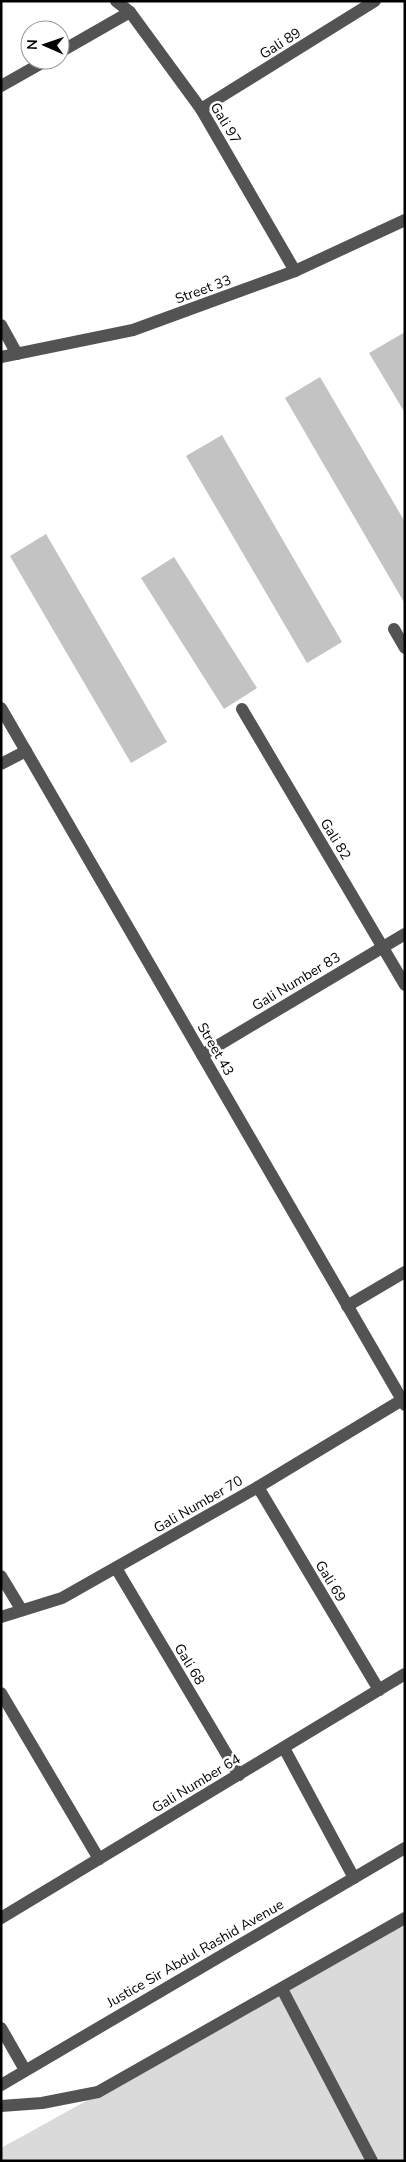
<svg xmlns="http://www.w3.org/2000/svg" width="406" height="2162" font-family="'Nunito Sans',sans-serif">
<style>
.green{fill:#dadada}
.building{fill:#c3c3c3}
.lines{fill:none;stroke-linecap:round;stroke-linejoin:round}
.minor{stroke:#535353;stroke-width:12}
.labels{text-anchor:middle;stroke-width:5;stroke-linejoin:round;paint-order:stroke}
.street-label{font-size:14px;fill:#000;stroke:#fff}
</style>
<rect width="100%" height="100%" fill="#fff"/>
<!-- green -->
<path class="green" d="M405 1925V2161H1V2148Z"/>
<!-- building -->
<g class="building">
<path d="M405 332V413L369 353Z"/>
<path d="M320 377 405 522V604L285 398Z"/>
<path d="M222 435 342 642 307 663 186 456Z"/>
<path d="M46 534 167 742 131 763 10 556Z"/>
<path d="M174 557 257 688 224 709 141 578Z"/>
</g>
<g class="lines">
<!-- minor -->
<g class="minor">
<path d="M116 1 130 12 201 109 295 271"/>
<path d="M60 52 130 12"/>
<path d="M1 86 47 60"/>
<path d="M201 109 375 1"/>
<path d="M1 325 17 354"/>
<path d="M1 357 133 330 295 271 405 220"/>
<path d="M394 629 405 648"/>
<path d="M1 708 405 1405"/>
<path d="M242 709 405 985"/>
<path d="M1 764 26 751"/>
<path d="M202 1055 405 934"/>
<path d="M347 1306 405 1272"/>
<path d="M258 1487 379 1690"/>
<path d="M116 1568 239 1775"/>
<path d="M1 1576 21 1609"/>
<path d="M1 1617 62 1598 258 1487 402 1400"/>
<path d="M1 1693 99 1859"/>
<path d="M284 1748 354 1878"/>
<path d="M1 1918 405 1674"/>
<path d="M282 1989 372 2161"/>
<path d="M1 2028 25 2070"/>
<path d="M1 2085 405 1848"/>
<path d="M1 2106 42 2103 98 2092 405 1918"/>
</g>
</g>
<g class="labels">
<!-- street labels -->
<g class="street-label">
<text transform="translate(280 43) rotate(-32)" y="5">Gali 89</text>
<text transform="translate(226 123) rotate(59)" y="5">Gali 97</text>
<text transform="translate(203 289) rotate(-20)" y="5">Street 33</text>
<text transform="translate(336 839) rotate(59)" y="5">Gali 82</text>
<text transform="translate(296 981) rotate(-31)" y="5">Gali Number 83</text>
<text transform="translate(216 1049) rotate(60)" y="5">Street 43</text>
<text transform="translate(198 1504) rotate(-30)" y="5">Gali Number 70</text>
<text transform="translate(331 1581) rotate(59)" y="5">Gali 69</text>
<text transform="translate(190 1664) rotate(59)" y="5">Gali 68</text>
<text transform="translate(196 1783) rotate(-31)" y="5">Gali Number 64</text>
<text transform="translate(195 1953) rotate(-30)" y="5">Justice Sir Abdul Rashid Avenue</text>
</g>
</g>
<!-- border -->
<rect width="406" height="2162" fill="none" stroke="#000000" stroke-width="5"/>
<!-- north arrow -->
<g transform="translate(45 45) rotate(272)"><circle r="24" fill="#ffffff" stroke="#999999"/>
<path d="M0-4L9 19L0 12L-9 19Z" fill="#000000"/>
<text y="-8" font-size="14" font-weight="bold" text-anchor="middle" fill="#000000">N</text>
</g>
</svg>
